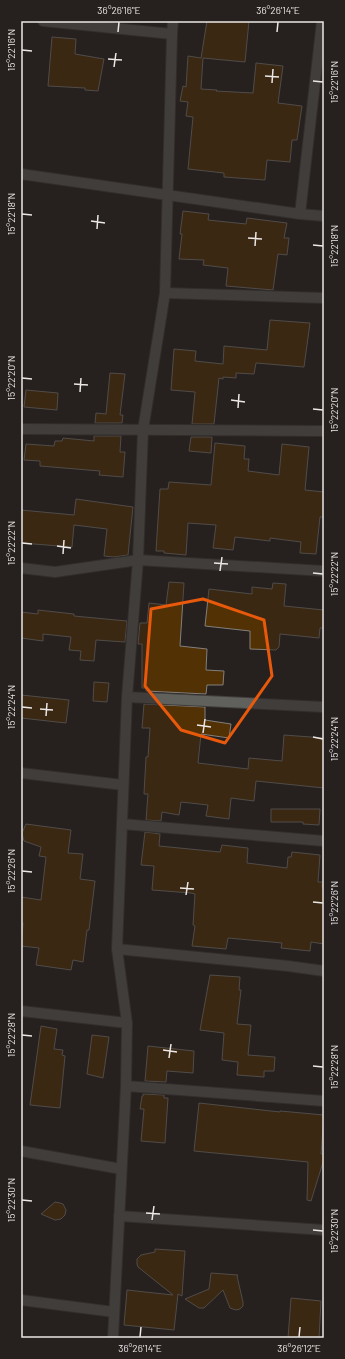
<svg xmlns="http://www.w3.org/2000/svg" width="345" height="1359" font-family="Barlow,sans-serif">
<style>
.building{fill:#523205;stroke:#837f7b}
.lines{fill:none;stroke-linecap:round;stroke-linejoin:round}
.minor-casing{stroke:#413d3b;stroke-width:12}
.minor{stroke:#60605d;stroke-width:10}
.marked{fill:none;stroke:#e8590c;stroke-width:3;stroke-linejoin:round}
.ticks{fill:none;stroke:#eae7e6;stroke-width:1.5}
.neatline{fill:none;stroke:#eae7e6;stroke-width:1.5}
.ticks-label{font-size:10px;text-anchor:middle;fill:#eae7e6}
</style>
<rect width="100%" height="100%" fill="#26211f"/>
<!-- building -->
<g class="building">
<path d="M207 21H249L245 62 203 58 201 89 217 90 216 91 253 93 256 63 283 66 278 103 302 106 297 140H292L290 162 267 160 265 180 224 177V173L188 169 193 117 186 116 188 102 180 101 183 86 186 87 188 56 201 58Z"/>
<path d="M52 37 76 39 75 54 104 59 98 91 85 90V88L48 86Z"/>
<path d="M183 211 209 214 208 220 246 224 247 218 287 223 284 238H289L287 255 278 254 273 290 226 286 228 268 203 265 204 260 179 259 182 234H180Z"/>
<path d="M270 320 310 323 304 367 256 363 254 374 236 373V378L223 377V379L219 378 214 424H192L195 392 171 390 174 349 196 351 195 361 223 364 224 346 267 350Z"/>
<path d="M110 373 125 374 120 415H123L122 423H95L96 413 106 414Z"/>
<path d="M26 390 58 393 57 410 24 407Z"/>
<path d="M94 436H121L120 452H125L123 477 99 475 100 471 40 466V461L24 460 26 444 54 446 55 441H62L63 438 94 441Z"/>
<path d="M191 437H212L211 453 189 451Z"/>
<path d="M215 443 245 446 244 459H249L248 471 279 475 282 444 309 447 305 490 324 492V517H320L316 554 300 553 301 542 270 538V541L235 537 233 550 213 548 216 525 188 523 186 555 164 553V551H156L160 489H168L169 482 211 485Z"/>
<path d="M76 499 133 507 128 555 114 557 104 556 107 529 74 525 72 547 21 543V510L74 515Z"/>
<path d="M169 582 184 583 180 646 207 649 206 670 224 671 223 685H207L206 694 146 691V688H142V644H138L140 623H147L149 603 166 605Z"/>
<path d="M273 583 286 584 284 606 324 610V628H320L319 638 280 634 279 647 276 650 250 649V631L205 626 209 589 252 594V587L272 589Z"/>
<path d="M38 610 74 614V616L127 621 125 642 96 640 94 661 80 660 81 651 69 650 71 637 43 634V641L21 638V612L38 614Z"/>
<path d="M94 682 109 683 107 702 93 701Z"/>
<path d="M21 695 69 700 66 723 21 718Z"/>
<path d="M144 704 205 707V720L231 724 229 738 201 734 198 763 248 769 249 758 282 761 284 735 324 738V788L256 781 254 801 231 798 229 819 206 816 208 805 181 802 179 815 162 812 161 821 146 820 148 794H144L146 757H148L150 728H142Z"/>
<path d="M271 809H320L319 825 303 824V822H271Z"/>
<path d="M26 824 71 830 68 853 83 854 80 879 95 881 89 930H87L83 962 73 960 71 970 36 965 39 948 21 946 23 923 21 922V897L41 900 46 857 39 856 41 847 24 841 22 833Z"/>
<path d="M145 832 160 834 159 846 220 852 222 845 248 848 247 863 287 868 288 857H291L292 852 320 855 318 882H323L322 887H324V944L311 942 310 951 281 948 282 943 228 938 226 949 192 946 195 926 193 925 195 894 191 893 152 890 154 866 141 865Z"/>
<path d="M210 975 240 977 239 990H241L237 1024 251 1025 248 1055 275 1057 274 1071H264V1077L237 1075 238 1062 222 1060 224 1033 200 1030Z"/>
<path d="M41 1026 57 1029 54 1049 63 1050 62 1055 65 1056 60 1108 30 1105Z"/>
<path d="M92 1035 109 1037 103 1078 87 1074Z"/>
<path d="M148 1046 194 1051 193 1073 167 1071 166 1082 145 1081Z"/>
<path d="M143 1094 164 1095V1098H168L165 1143 141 1141 144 1109H140L142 1096H143Z"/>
<path d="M199 1103 280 1112V1111L324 1115 321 1154H324V1159L311 1201 307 1200 308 1162 194 1151Z"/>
<path d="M55 1202 60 1203 63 1204 66 1210 65 1215 61 1219 55 1220 41 1214Z"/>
<path d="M155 1249 185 1251 182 1296 178 1294 174 1330 124 1325 127 1290 173 1295 138 1267 137 1264V1259L141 1255 155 1252Z"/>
<path d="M211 1273 238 1275 237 1276 243 1302V1306L240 1309 236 1310 230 1308 223 1290 204 1308H199L185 1299 209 1289Z"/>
<path d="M291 1298 321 1301 319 1338H288Z"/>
</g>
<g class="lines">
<defs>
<g id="minor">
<path d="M43 21 172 34"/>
<path d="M21 174 300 214 324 216"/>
<path d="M300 214 322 21"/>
<path d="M165 293 324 298"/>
<path d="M21 429 324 431"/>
<path d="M21 568 55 572 138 560 324 571"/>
<path d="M127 697 324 707"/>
<path d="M21 773 123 785"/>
<path d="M122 824 324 841"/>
<path d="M117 949 288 966 324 971"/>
<path d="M21 1011 127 1023"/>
<path d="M126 1086 324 1101"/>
<path d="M21 1151 121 1169"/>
<path d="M119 1216 324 1230"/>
<path d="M21 1300 114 1312"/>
<path d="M113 1338 126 1086 127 1023 117 949 127 697 138 560 143 430 165 293 172 34 173 21"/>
</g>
</defs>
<!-- minor casing -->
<use href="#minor" class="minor-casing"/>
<!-- minor -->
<use href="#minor" class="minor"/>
</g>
<!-- marked area -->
<path d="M0 0H345V1359H0ZM203 599 264 620 272 676 225 743 181 730 145 686 151 609Z" fill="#26211f" fill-opacity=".55" fill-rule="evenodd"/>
<path class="marked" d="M203 599 264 620 272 676 225 743 181 730 145 686 151 609Z"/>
<!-- ticks -->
<path class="ticks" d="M118 32 119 22M277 32 278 22M22 50 32 51M108 59 122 60M114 67 116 53M265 76 279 77M313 81 323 82M272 83 273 69M22 214 32 215M91 221 105 223M97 229 98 215M248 238 262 239M313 245 323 246M255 246 256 232M22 378 32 379M74 384 88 385M80 392 81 378M231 400 245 402M238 408 239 394M313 409 323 410M22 543 32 544M57 546 71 548M63 554 64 540M214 563 228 564M220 571 222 557M313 573 323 574M22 707 32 708M40 709 53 710M46 716 47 703M197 725 211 727M203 733 205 719M313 737 323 739M22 871 32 872M180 888 194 889M186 895 188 882M313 902 323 903M22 1035 32 1036M163 1050 177 1052M169 1058 171 1044M313 1066 323 1067M22 1200 32 1201M146 1213 160 1214M152 1220 154 1206M313 1230 323 1231M140 1337 141 1327M299 1337 300 1327"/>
<!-- border -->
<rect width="345" height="1359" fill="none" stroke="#26211f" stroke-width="44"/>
<rect x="22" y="22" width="301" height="1315" class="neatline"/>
<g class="ticks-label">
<text x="119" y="14">36°26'16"E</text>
<text x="278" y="14">36°26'14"E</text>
<text transform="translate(11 50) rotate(-90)" y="4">15°22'16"N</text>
<text transform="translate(334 82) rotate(-90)" y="4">15°22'16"N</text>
<text transform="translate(11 214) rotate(-90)" y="4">15°22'18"N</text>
<text transform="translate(334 246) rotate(-90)" y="4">15°22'18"N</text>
<text transform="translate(11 378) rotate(-90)" y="4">15°22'20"N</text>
<text transform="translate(334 410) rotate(-90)" y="4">15°22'20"N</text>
<text transform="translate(11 543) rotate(-90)" y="4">15°22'22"N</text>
<text transform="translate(334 574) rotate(-90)" y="4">15°22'22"N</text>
<text transform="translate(11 707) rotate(-90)" y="4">15°22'24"N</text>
<text transform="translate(334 739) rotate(-90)" y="4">15°22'24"N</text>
<text transform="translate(11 871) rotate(-90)" y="4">15°22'26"N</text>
<text transform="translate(334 903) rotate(-90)" y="4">15°22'26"N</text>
<text transform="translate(11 1035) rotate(-90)" y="4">15°22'28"N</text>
<text transform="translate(334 1067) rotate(-90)" y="4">15°22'28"N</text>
<text transform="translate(11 1200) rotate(-90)" y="4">15°22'30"N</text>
<text transform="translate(334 1231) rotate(-90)" y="4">15°22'30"N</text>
<text x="140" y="1352">36°26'14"E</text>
<text x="299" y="1352">36°26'12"E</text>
</g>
</svg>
